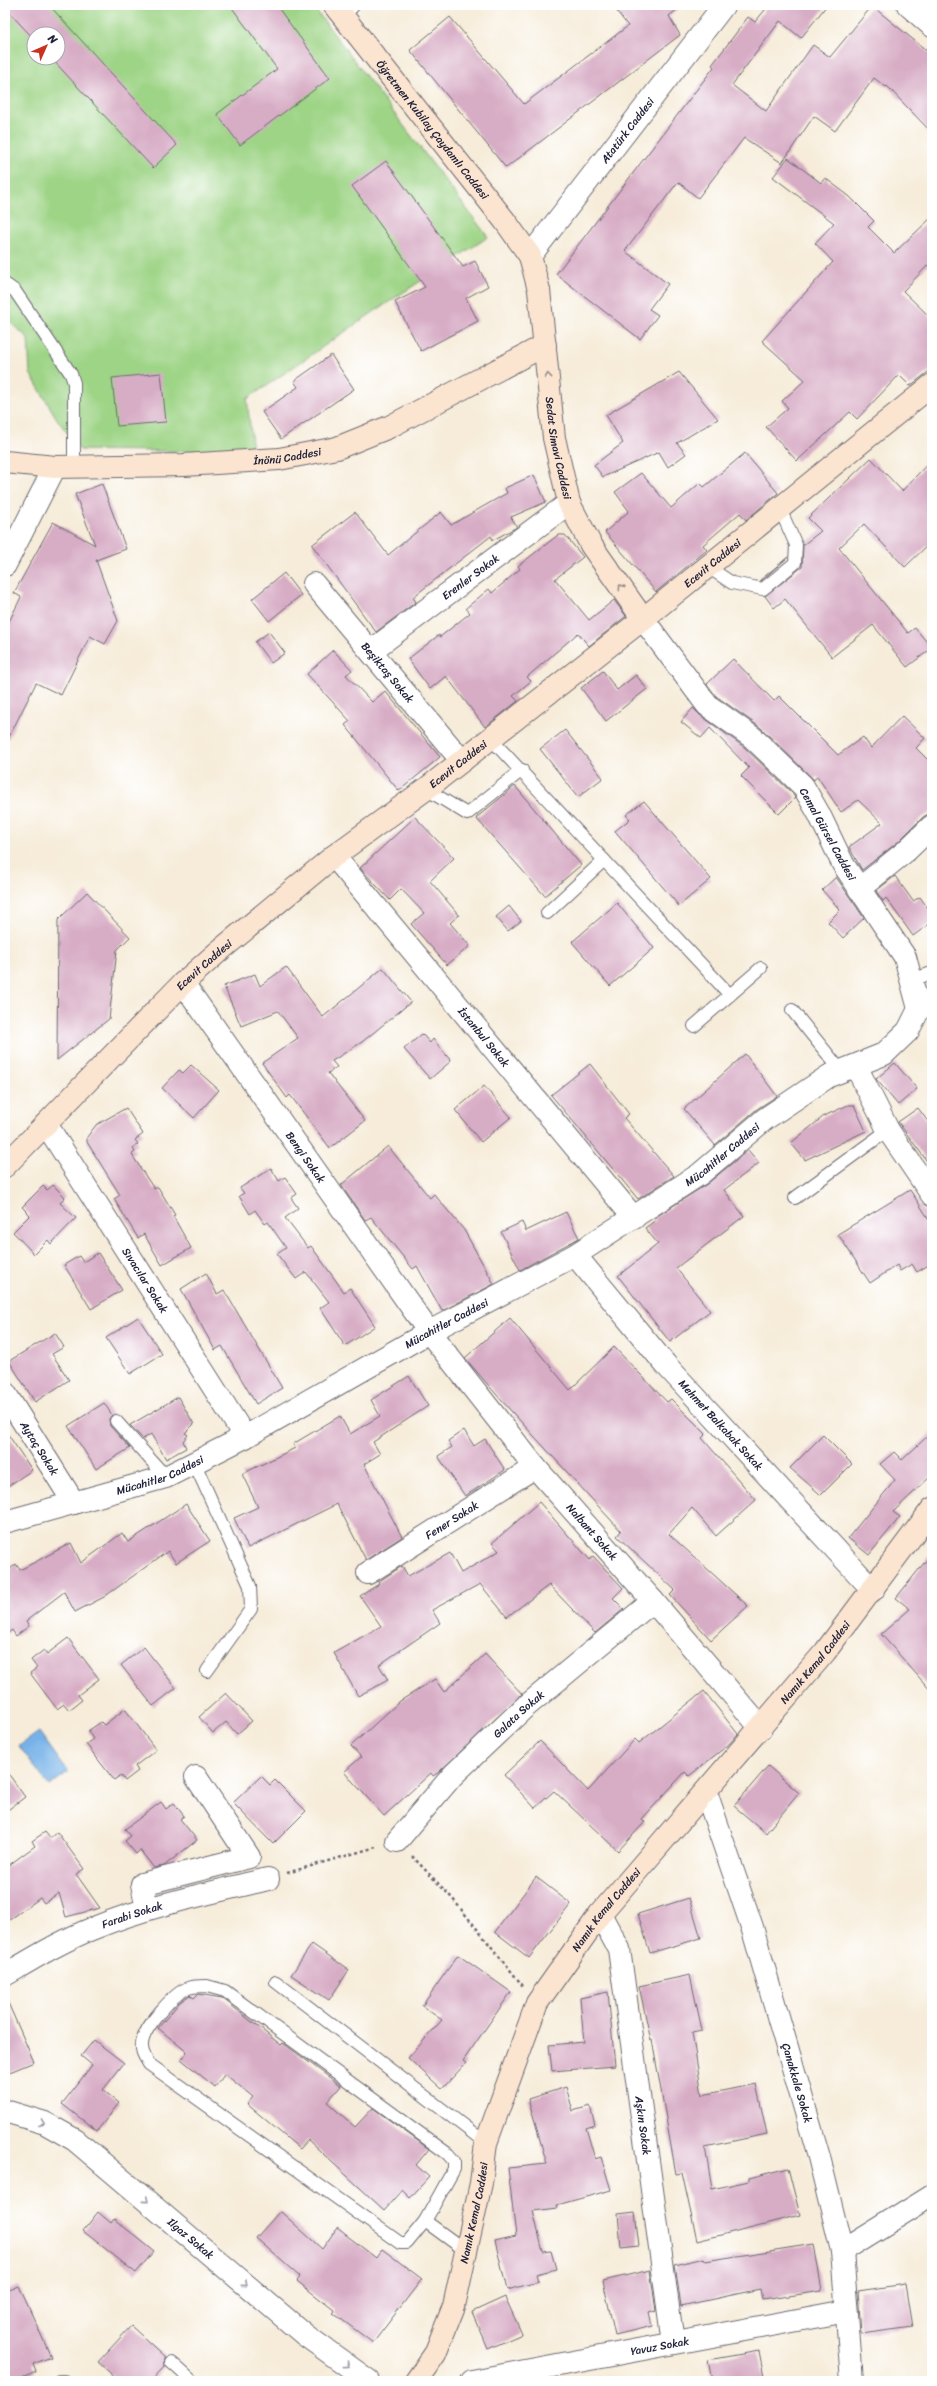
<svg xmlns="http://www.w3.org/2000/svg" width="937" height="2386" font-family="Sriracha,sans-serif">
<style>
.green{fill:#9ed486;stroke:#607b60;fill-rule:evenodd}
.water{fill:#76b2e8;stroke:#4c6a92}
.building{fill:#d7acc5}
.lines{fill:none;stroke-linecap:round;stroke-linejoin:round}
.lane-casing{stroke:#6c6972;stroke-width:14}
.street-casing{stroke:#6c6972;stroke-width:24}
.secondary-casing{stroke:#6c6972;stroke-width:24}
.path{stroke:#6c6972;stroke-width:2.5;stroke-dasharray:3 3;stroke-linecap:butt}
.lane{stroke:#fff;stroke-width:12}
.street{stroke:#fff;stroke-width:22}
.secondary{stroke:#fce5d0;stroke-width:22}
.oneway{stroke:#9a8d8d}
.oneway2{stroke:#9c9ca7}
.labels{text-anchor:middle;stroke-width:3;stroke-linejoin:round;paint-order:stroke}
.street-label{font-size:11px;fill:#22223b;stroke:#fff}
</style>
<rect width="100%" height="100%" fill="#fff"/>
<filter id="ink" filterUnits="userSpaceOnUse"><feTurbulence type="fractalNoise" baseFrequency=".025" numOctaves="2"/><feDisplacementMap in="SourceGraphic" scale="8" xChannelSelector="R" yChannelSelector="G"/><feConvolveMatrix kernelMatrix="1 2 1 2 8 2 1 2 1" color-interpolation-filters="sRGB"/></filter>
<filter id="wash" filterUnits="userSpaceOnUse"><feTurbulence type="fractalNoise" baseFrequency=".012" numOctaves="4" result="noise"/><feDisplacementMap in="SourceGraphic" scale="16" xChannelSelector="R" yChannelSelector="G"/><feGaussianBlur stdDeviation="0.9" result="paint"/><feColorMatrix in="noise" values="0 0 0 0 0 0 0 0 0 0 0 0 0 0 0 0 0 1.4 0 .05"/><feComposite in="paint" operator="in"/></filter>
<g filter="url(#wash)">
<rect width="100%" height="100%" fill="#f6ecd9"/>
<!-- green -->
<path class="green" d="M5 5H312L488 237 375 311 247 399 253 452 80 450 57 419 30 373 28 338 5 318ZM34 34H58V58H34Z"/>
<!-- water -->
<path class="water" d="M39 1732 68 1772 49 1786 19 1746Z"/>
<g id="blocks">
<!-- building -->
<g class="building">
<path d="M5 5H49L177 145 153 168 51 58H58V34H34V39L5 8Z"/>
<path d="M230 5H276L330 78 240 145 217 114 277 69Z"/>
<path d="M612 5H683L669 16 680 35 506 168 410 50 450 17 524 104 628 26Z"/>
<path d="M759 5H827L801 38 780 21 732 85 766 111 813 45 830 57 872 6 932 55V133L887 86 886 87 874 78 835 131 814 116 782 163 744 138 698 198 678 182 625 251 668 284 649 309 658 315 640 339 556 274 714 67 712 65 748 17 755 22 765 10Z"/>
<path d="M788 158 821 183 825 178 849 196 874 221 868 227 894 253 932 217V261L903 291 932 319V369L910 386 899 375 857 419 850 412 797 461 766 427 788 408 782 401 805 380 762 341 833 262 815 243 834 223 773 177Z"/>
<path d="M386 161 463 267 475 261 488 286 466 298 478 321 421 351 395 302 425 287 352 186Z"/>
<path d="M331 355 354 389 281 439 262 412 298 387 294 381Z"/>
<path d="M679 372 718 419 677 443 686 454 668 467 659 452 603 477 594 465 623 443 606 415Z"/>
<path d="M161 373 166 422 117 426 112 378Z"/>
<path d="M745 453 778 493 746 520 740 513 703 545 707 550 656 592 605 532 629 511 615 492 641 473 671 508 700 483 704 487Z"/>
<path d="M871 458 902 491 932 459V541L905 567 864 524 839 548 908 633 915 628 932 648 907 667 873 625 832 657 785 599 774 608 765 596 802 567 803 545 821 531 808 518Z"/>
<path d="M534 475 546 502 511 517 517 527 493 540 491 536 413 597 416 602 376 632 312 545 355 512 388 555 441 512 451 525 507 493 505 488Z"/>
<path d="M102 484 126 549 96 560 118 621 105 644 90 636 61 695 36 683 5 745V630L21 597 14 593 53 522 95 545 75 494Z"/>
<path d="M558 535H565L583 557 555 579 589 620 614 600 626 616 589 646 578 633 527 677 531 681 513 696 518 701 485 727 446 676 430 689 408 659 439 635 440 637 470 613 466 608 489 589 492 593 520 569 518 566Z"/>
<path d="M788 557 761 581H759Z"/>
<path d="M284 573 301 595 269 621 252 599Z"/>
<path d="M269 632 285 653 271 663 255 642Z"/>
<path d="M333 650 352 670 346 675 372 702 385 691 440 757 399 791 345 725 350 721 307 674Z"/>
<path d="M733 659 774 701 779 696 838 755 863 737 871 748 902 716 925 738 916 748 932 764V812L923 817 898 842 862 870 849 847 882 823 858 800 841 812 817 776 814 780 761 728 716 696 707 684Z"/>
<path d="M603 671 617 690 636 675 647 689 606 721 581 688Z"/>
<path d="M693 708 700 715 744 747 793 794 795 798 779 814 741 776 749 768 710 728 701 738 681 722Z"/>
<path d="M565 730 603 778 578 797 540 749Z"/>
<path d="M515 786 581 865 545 896 476 818Z"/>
<path d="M644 801 711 879 679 906 615 831 630 819 626 815Z"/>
<path d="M415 817 454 858 430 881 459 915 450 923 470 946 447 965 411 924 424 913 401 889 390 900 360 868Z"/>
<path d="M895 876 913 901 920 897 932 914V922L913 936 886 898 883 901 876 891Z"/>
<path d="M836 877 864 918 843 938 828 922 840 910 822 890Z"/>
<path d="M87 892 130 937 117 950 109 1019 57 1060 58 920Z"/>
<path d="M617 903 654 948 610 986 572 942Z"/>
<path d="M509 906 521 921 508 931 496 917Z"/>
<path d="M286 967 323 1017 383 968 411 1002 362 1042 332 1061 337 1067 328 1073 365 1121 330 1148 290 1095 287 1098 262 1063 298 1038 278 1011 241 1026 224 986 255 974 260 986Z"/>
<path d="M422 1034 430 1043 433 1039 451 1061 430 1079 404 1049Z"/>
<path d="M745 1054 777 1096 757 1109 715 1145 684 1109Z"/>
<path d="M895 1063 917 1089 898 1105 876 1079Z"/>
<path d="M590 1064 629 1114 624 1118 674 1176 638 1199 551 1095Z"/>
<path d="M191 1065 219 1090 194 1118 162 1088 179 1070 183 1073Z"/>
<path d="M484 1086 511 1117 481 1142 455 1110Z"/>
<path d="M848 1105H854L866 1131 805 1160 791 1143 824 1116Z"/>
<path d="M126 1108 143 1134 135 1140 138 1144 133 1148 135 1152 132 1154 134 1158 154 1189 158 1187 175 1215 173 1216 191 1248 162 1265 144 1234 138 1238 114 1199 120 1195 87 1142V1137L96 1125Z"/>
<path d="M918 1108 932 1127V1168L898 1122Z"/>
<path d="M388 1146 430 1198 434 1194 464 1230 494 1284 442 1311 417 1266 413 1269 371 1217 365 1220 341 1185Z"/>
<path d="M748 1150 759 1163 724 1190 744 1216 676 1268 710 1311 670 1342 618 1276 658 1244 645 1228 656 1220 654 1218 707 1184Z"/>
<path d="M271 1168 279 1181 285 1177 297 1194 291 1198 298 1208 285 1218 308 1248 311 1246 344 1292 350 1288 375 1326 345 1346 320 1308 329 1302 306 1272 296 1279 277 1254 286 1248 268 1222 265 1224 255 1210 250 1214 239 1196 244 1193 240 1188Z"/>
<path d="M53 1185 65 1197 60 1203 76 1218 51 1244 48 1240 34 1254 13 1232 30 1215 22 1207 43 1186 47 1190Z"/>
<path d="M910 1190 932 1224V1263L917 1272 912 1264 900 1271 897 1265 870 1283 838 1234Z"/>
<path d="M566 1212 579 1238 520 1270 501 1232 522 1222 526 1231Z"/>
<path d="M98 1253 122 1290 91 1309 64 1265 79 1256 83 1262Z"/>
<path d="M206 1273 217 1294 224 1290 282 1388 256 1404 222 1346 215 1350 181 1289Z"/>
<path d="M138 1317 162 1354 130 1374 106 1338Z"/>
<path d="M510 1318 570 1390 614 1347 667 1402 671 1399 706 1434 702 1438 756 1500 716 1536 692 1508 669 1534 748 1606 711 1640 670 1595 675 1590 617 1536 621 1531 502 1401 465 1358Z"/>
<path d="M55 1333 64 1347 52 1354 69 1380 35 1402 9 1361Z"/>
<path d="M409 1376 428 1406 373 1442 380 1454 364 1464 402 1537 366 1560 337 1504 248 1548 234 1518 258 1507 242 1474 295 1448 293 1444 340 1416 350 1434 380 1416 371 1400Z"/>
<path d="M178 1397 194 1424 185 1433 188 1435 183 1441 186 1448 166 1459 151 1434 143 1439 130 1425Z"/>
<path d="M104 1403 112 1415 109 1419 110 1426 130 1448 96 1469 68 1426Z"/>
<path d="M5 1430 32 1470 5 1488Z"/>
<path d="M464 1430 474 1446 485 1439 505 1470 465 1496 438 1456 452 1447 448 1441Z"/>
<path d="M932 1432V1475L893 1512 900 1517 869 1555 848 1538 895 1480 880 1464 894 1452 902 1460Z"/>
<path d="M823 1435 852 1464 821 1495 790 1468Z"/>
<path d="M539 1502 590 1560 593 1556 623 1588 613 1598 624 1609 595 1633 549 1585 507 1617 480 1584 432 1610 440 1623 379 1665 388 1680 358 1696 334 1653 381 1626 360 1596 379 1584 378 1582 402 1566 408 1576 450 1553 461 1573 499 1551 492 1543Z"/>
<path d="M186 1504 210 1541 176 1563 168 1551 104 1597 75 1612 64 1592 26 1621 29 1626 16 1636 12 1630 5 1635V1573L16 1564 20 1570 71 1543 81 1563 122 1533 128 1542Z"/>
<path d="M932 1553V1692L881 1634 910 1609 896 1598Z"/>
<path d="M68 1638 99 1679 78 1695 82 1700 69 1710 64 1704 57 1709 30 1673 37 1668 31 1660 44 1650 47 1654Z"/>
<path d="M144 1647 176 1688 153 1706 121 1665Z"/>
<path d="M485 1654 522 1694 439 1772 433 1776 431 1773 384 1816 344 1772 361 1757 351 1746 400 1701 435 1679 444 1692Z"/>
<path d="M704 1691 738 1734 728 1745 689 1776 685 1772 642 1819 645 1822 618 1851 554 1791 535 1808 504 1775 540 1741 588 1791 635 1739 639 1743Z"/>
<path d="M226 1693 252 1721 237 1734 226 1722 213 1733 199 1717Z"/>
<path d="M125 1709 156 1750 135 1766 138 1771 125 1781 121 1775 114 1780 86 1744 93 1739 88 1731 101 1722 104 1725Z"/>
<path d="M768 1766 799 1793 766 1833 734 1806Z"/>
<path d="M5 1769 25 1797 5 1812Z"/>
<path d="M261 1776 270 1785 275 1780 306 1811 273 1844 233 1803Z"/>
<path d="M161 1802 166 1809 174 1803 184 1816 180 1819 197 1840 164 1866 154 1868 140 1850 136 1854 125 1841 131 1836 125 1829Z"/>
<path d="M45 1832 50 1838 57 1832 84 1869 76 1874 100 1908 66 1917 59 1893 44 1903 40 1898 5 1923V1868L35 1846 32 1841Z"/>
<path d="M536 1877 571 1904 529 1958 495 1932Z"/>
<path d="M689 1898 701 1938 650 1953 638 1914Z"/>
<path d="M312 1944 349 1970 329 2000 291 1975Z"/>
<path d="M458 1955 511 1992 463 2061 466 2063 442 2089 408 2058 442 2020 422 2006Z"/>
<path d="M690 1975 702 2030 692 2032 702 2095 756 2084 767 2134 705 2147 712 2189 749 2181V2178L788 2168 800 2215 697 2241 682 2173 676 2174 652 2040 651 2041 639 1986Z"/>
<path d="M608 1992 615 2066 552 2071 549 2045 584 2042 580 1998Z"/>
<path d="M198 1994 222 1998 281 2045 283 2043 341 2086 327 2102 355 2127 373 2108 429 2149 416 2165 429 2177 410 2198 402 2190 384 2210 308 2140 300 2149 247 2104 253 2097 225 2074 215 2087 181 2059 187 2052 158 2028 180 2002 190 1995 194 1998Z"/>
<path d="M5 1996 34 2062 5 2074Z"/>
<path d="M94 2040 124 2063 103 2090 119 2103 97 2131 62 2104 92 2065 81 2056Z"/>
<path d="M566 2087 573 2111 590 2106 595 2125 586 2128 595 2159 601 2157 611 2190 557 2205 558 2208 533 2211 543 2252 551 2251 556 2269 536 2274 538 2282 507 2290 495 2241 516 2236 508 2168 547 2164 528 2099Z"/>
<path d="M280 2211 322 2249 337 2228 376 2258 382 2249 422 2279 373 2343 333 2313 335 2311 297 2281 300 2277 256 2238Z"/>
<path d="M98 2212 111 2223 114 2219 154 2251 136 2273 83 2231Z"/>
<path d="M635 2212 639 2246 621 2248 618 2214Z"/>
<path d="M814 2244 822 2291 762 2300 760 2289 681 2306 675 2265 704 2258 705 2261Z"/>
<path d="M650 2270 656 2311 649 2313 652 2326 615 2335 603 2281Z"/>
<path d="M906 2284 913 2327 861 2334 858 2291Z"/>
<path d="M19 2286 51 2357 33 2364 36 2372 15 2381H5V2292Z"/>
<path d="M505 2297 522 2334 488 2349 472 2312Z"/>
<path d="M131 2326 165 2357V2366L151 2381H119L98 2362Z"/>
<path d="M759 2351 765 2381H712L708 2360Z"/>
</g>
</g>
</g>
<g filter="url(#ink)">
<use href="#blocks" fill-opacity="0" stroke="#6c6972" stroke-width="1"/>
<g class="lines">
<defs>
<g id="lane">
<path d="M343 17 354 5"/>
<path d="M5 284 15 291 71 374 74 383V467"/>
<path d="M708 567 732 583 763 589 795 563 796 545 780 509"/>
<path d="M491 739 730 995"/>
<path d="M426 789 467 814 522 770"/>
<path d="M547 913 604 860"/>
<path d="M911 980 932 973"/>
<path d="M792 1010 842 1072"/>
<path d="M694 1026 761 968"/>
<path d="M795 1198 888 1130"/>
<path d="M116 1421 166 1477"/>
<path d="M194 1462 250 1586 251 1609 207 1671"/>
<path d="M276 1982 486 2143"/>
<path d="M207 1986 225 1991 448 2154 454 2161V2169L425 2221 407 2243H400L149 2064C145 2057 141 2052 142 2044 143 2028 174 1993 188 1988 194 1986 201 1986 207 1986Z"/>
<path d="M425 2221 466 2251"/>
<path d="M171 2362 192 2381"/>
<path d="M59 2381H64"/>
</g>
<g id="street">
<path d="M908 5 932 26"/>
<path id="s1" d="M530 256 724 5"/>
<path d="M5 565 55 467"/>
<path id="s2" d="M314 584 462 761"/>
<path id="s3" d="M371 651 569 503"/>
<path id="s4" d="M334 856 634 1218"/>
<path d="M859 889 906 851 932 826"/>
<path id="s5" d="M183 983 429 1332 535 1467 653 1601 761 1728"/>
<path d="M856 1066 888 1130 932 1195"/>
<path id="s6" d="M46 1124 245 1437"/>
<path id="s7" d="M575 1255 666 1365 873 1590"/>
<path id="s8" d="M5 1393 74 1503"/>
<path id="s9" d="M5 1522 166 1477 245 1437 429 1332 575 1255 700 1174 765 1119 829 1076 884 1054 908 1031 919 1009 905 957 843 864 819 814 803 786 752 737 707 705 643 619"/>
<path id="s10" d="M368 1573 535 1467"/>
<path id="s11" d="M706 1792 752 1927 819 2157 842 2251 852 2381"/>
<path id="s12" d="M397 1841 453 1775 524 1708 653 1601"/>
<path d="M147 1909 142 1884 249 1857 196 1777"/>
<path id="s13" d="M600 1914 619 1949 673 2343"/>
<path id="s14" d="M5 1975C34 1958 63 1940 94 1928 150 1905 210 1893 268 1879"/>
<path id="s15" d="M5 2111 45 2123 75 2140 305 2335 369 2381"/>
<path d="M842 2251 932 2195"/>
<path id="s16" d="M472 2381 846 2311"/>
</g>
<g id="secondary">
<path id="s17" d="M334 5 505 221 530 256 539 290 554 438 569 503 591 545 643 619"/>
<path id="s18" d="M5 462 55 467 184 465 279 459 337 448 389 427 545 345"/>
<path id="s19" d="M5 1166 183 983 218 952 334 856 426 789 643 619 932 385"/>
<path id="s20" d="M416 2381 435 2354 454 2306 481 2183 486 2143 537 2003 600 1914 825 1652 932 1509"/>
</g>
</defs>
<!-- lane casing -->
<use href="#lane" class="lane-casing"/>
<!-- street casing -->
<use href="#street" class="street-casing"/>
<!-- secondary casing -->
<use href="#secondary" class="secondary-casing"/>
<!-- path -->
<g class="path">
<path d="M412 1856 452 1898 523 1986"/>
<path d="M287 1873 376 1847"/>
</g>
<!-- lane -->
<use href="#lane" class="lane"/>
<!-- street -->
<use href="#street" class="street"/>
<!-- secondary -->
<use href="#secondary" class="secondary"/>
</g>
<!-- one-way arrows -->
<defs><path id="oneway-chevron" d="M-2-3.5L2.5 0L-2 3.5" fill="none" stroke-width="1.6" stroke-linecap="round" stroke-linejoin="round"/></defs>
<g class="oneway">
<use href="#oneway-chevron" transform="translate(548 376) rotate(-96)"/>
<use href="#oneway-chevron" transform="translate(621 587) rotate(-125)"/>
</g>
<g class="oneway2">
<use href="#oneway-chevron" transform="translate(42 2123) rotate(21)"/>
<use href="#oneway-chevron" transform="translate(146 2200) rotate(40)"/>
<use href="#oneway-chevron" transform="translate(245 2284) rotate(40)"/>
<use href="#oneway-chevron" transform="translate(347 2365) rotate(36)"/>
</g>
</g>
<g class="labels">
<!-- street labels -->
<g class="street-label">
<text dy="4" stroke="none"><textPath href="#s17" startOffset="159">Öğretmen Kubilay Çaydamlı Caddesi</textPath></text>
<text dy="4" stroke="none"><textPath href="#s1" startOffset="159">Atatürk Caddesi</textPath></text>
<text dy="4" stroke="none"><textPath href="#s17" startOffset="513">Sedat Simavi Caddesi</textPath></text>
<text dy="4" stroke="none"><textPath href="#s18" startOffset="283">İnönü Caddesi</textPath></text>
<text dy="4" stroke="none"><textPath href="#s19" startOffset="931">Ecevit Caddesi</textPath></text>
<text dy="4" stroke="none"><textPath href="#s3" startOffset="124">Erenler Sokak</textPath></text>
<text dy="4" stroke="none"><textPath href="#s2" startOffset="115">Beşiktaş Sokak</textPath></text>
<text dy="4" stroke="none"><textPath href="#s19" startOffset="607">Ecevit Caddesi</textPath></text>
<text transform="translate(828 834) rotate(61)" y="4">Cemal Gürsel Caddesi</text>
<text dy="4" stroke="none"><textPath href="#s19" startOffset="283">Ecevit Caddesi</textPath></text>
<text dy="4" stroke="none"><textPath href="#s4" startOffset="235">İstanbul Sokak</textPath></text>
<text dy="4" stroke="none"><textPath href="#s9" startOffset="811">Mücahitler Caddesi</textPath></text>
<text dy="4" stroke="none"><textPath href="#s5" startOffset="213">Bengi Sokak</textPath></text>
<text dy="4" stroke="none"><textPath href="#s6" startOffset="185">Sıvacılar Sokak</textPath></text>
<text dy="4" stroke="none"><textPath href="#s9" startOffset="487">Mücahitler Caddesi</textPath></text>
<text dy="4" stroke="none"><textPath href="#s7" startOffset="224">Mehmet Balkabak Sokak</textPath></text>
<text dy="4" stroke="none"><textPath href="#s8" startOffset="65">Aytaç Sokak</textPath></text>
<text dy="4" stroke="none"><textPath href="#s9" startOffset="162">Mücahitler Caddesi</textPath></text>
<text dy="4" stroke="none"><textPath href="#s10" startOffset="99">Fener Sokak</textPath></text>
<text dy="4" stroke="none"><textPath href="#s5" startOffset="685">Nalbant Sokak</textPath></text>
<text dy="4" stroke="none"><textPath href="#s20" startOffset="840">Namık Kemal Caddesi</textPath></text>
<text dy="4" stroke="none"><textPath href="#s12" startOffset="176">Galata Sokak</textPath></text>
<text dy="4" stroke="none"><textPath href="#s20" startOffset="516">Namık Kemal Caddesi</textPath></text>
<text dy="4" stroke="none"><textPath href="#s14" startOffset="141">Farabi Sokak</textPath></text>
<text dy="4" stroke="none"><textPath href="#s11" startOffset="305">Çanakkale Sokak</textPath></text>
<text dy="4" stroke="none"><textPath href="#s13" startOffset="218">Aşkın Sokak</textPath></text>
<text dy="4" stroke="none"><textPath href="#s20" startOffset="180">Namık Kemal Caddesi</textPath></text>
<text dy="4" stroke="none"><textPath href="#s15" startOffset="228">Ilgaz Sokak</textPath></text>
<text dy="4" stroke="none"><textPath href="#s16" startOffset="191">Yavuz Sokak</textPath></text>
</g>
</g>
<!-- margin -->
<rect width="937" height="2386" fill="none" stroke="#fff" stroke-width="20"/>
<!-- north arrow -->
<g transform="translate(46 46) rotate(45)"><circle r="19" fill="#ffffff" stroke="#a7a7b1"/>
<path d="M0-3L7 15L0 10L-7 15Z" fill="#c8321e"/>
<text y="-6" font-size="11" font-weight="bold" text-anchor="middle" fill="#22223b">N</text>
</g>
</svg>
